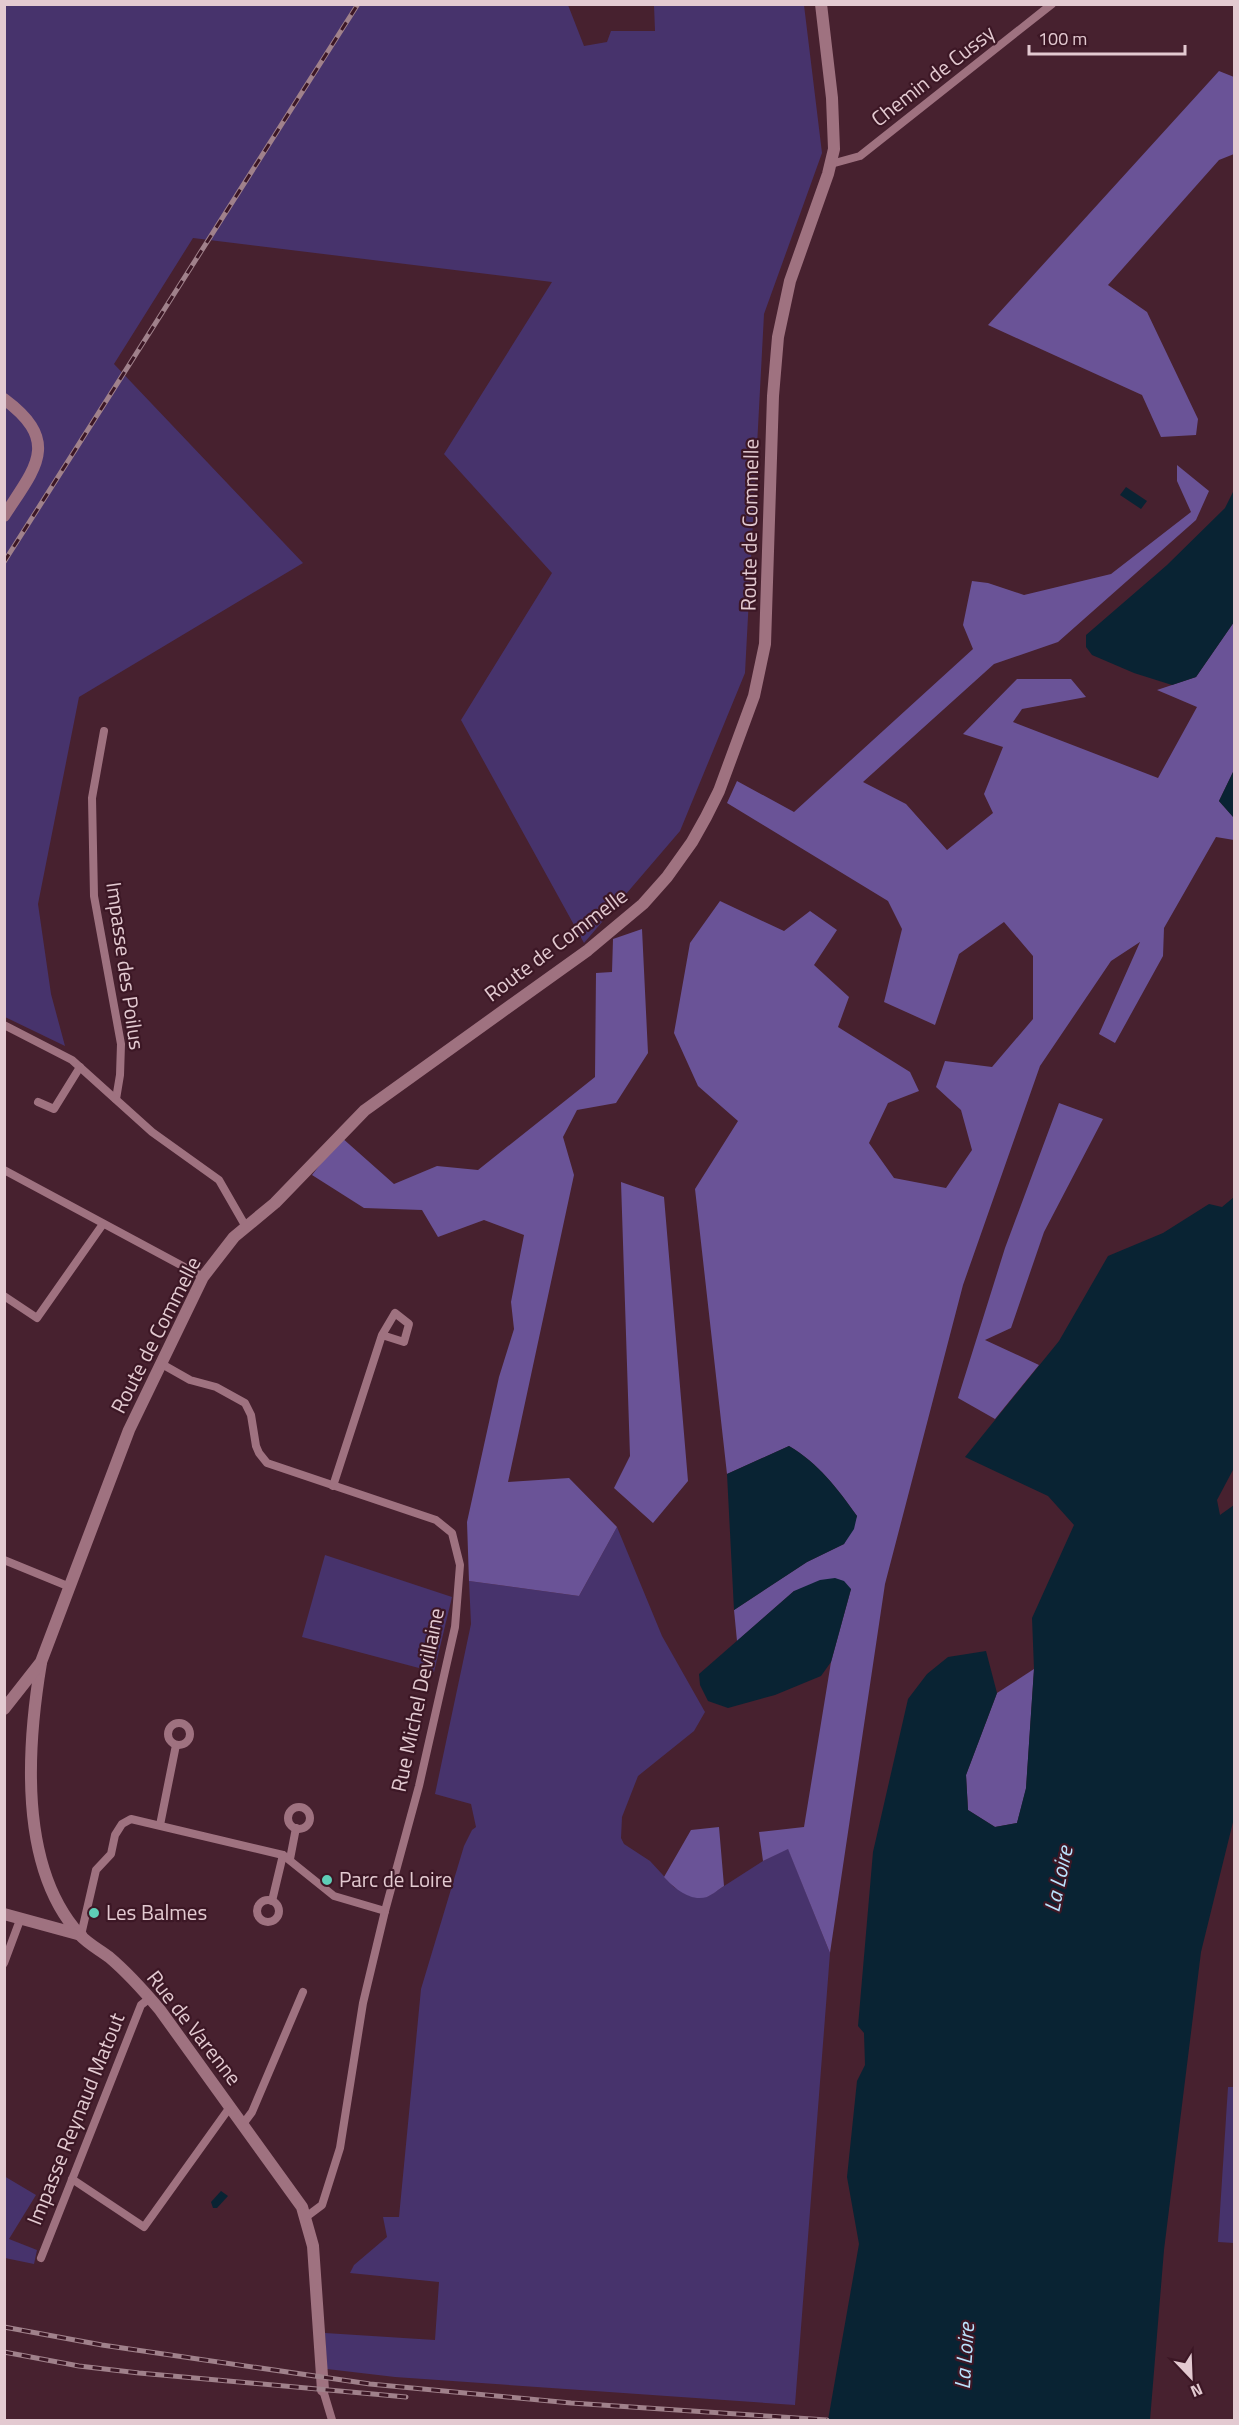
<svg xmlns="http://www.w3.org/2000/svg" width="1239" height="2425" font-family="'Titillium Web',sans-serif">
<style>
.green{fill:#47336c}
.forest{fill:#6a5397}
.water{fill:#092333}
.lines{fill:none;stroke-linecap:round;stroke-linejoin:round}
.street{stroke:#9f7280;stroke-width:8}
.secondary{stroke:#9f7280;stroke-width:12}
.rail-casing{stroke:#a0818b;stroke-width:5}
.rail{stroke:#3c1725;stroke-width:3;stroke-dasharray:9;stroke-linecap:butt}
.poi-dot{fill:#5eceb7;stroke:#3c1725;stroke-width:2}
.labels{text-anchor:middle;stroke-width:4.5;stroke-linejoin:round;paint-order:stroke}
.street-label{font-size:21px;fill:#e3cad1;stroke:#3c1725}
.poi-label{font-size:21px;fill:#e3cad1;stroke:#3c1725;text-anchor:start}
.water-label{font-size:22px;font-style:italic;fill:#bbe3fd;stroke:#3c1725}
</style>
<rect width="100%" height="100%" fill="#47212f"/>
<!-- green -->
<g class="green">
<path d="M4 5H568L584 46 607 42 611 31H655L654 5H804L822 153 764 314 745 673 680 831 584 943 461 720 552 573 444 454 552 282 193 238 114 364 303 563 79 697 38 904 51 994 65 1046 5 1017Z"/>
<path d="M617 1527 662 1636 705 1712 694 1731 638 1776 622 1817 621 1838 624 1844 650 1861 674 1887 690 1896 707 1897 763 1861 788 1848 830 1953 795 2405 395 2377 327 2369 325 2333 435 2340 439 2282 350 2273 354 2265 387 2237 383 2217H399L421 1989 464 1846 472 1830 476 1827 471 1804 435 1794 471 1624 469 1581 579 1596Z"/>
<path d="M325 1555 452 1597 434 1672 302 1637Z"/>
<path d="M1228 2087H1234V2243L1218 2242Z"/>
<path d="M4 2176 36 2195 9 2239 37 2250 34 2264 5 2258Z"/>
</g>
<!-- forest -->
<g class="forest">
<path d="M1219 71 1234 77V154L1219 160 1108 285 1147 312 1198 419 1196 435 1161 437 1142 395 988 325Z"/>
<path d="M1177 465 1209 491 1196 520 1058 642 994 664 863 782 906 804 947 850 993 813 984 794 1003 747 963 734 1017 679H1071L1086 697 1022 709 1013 722 1158 778 1197 707 1157 690 1196 677 1234 622V770L1219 801 1234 818V840L1216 837 1164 928 1163 956 1115 1043 1099 1034 1140 942 1111 961 1040 1066 963 1285 885 1584 830 1953 788 1849 763 1861 759 1832 804 1827 831 1662 851 1589 794 1591 737 1641 734 1610 807 1562 844 1544 857 1516C838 1489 818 1463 789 1446L727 1474 695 1189 738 1121 698 1086 674 1033 690 943 720 901 784 931 810 911 837 930 814 965 849 997 838 1027 910 1072 919 1091 888 1103 869 1143 894 1178 946 1188 972 1150 961 1110 936 1087 945 1061 992 1067 1033 1019V956L1004 922 959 954 935 1025 884 1002 902 929 888 901 727 803 737 781 794 812 973 649 963 625 972 581 988 583 1024 595 1111 574 1191 512 1177 481Z"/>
<path d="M642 929 648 1053 616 1103 577 1110 563 1137 574 1175 508 1482 569 1478 617 1527 579 1596 469 1581 467 1522 499 1377 514 1329 511 1302 524 1235 484 1220 438 1237 422 1210 364 1208 312 1175 341 1137 394 1184 437 1166 478 1170 595 1077 596 973 612 972 613 939Z"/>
<path d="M1059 1103 1103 1119 1044 1232 1011 1328 985 1340 1039 1365 995 1419 958 1398 1005 1248Z"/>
<path d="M621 1182 664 1197 688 1481 653 1523 614 1488 630 1456Z"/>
<path d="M1034 1669 1026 1789 1017 1823 995 1827 968 1810 966 1775 997 1693Z"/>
<path d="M719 1827 724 1886C719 1889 712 1895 707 1897 690 1902 674 1888 664 1877L691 1830Z"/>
</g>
<!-- water -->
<g class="water">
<path d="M1126 487 1147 501 1141 509 1120 495Z"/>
<path d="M1234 490V622L1196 677 1172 685 1134 673 1092 655 1086 647V635L1167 565 1225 508Z"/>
<path d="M1234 770V818L1219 801Z"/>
<path d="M1234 1197V1468L1217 1500 1220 1515 1234 1505V1818L1201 1952 1164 2250 1150 2420H828L859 2244 847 2177 857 2081 865 2065 864 2033 858 2026 873 1852 908 1699 927 1674 948 1657 986 1651 997 1693 966 1775 968 1810 995 1827 1017 1823 1026 1788 1034 1669 1032 1618 1074 1525 1048 1496 965 1457 1059 1341 1108 1256 1163 1233 1209 1204 1222 1207Z"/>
<path d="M789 1446C818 1463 838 1489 857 1516L854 1529 844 1544 807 1562 734 1610 727 1474Z"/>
<path d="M835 1578 844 1581 851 1589 831 1662 821 1676 775 1695 728 1708 708 1701 700 1685 699 1674 794 1591 820 1580Z"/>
<path d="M221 2191 228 2196 217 2208H213L211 2202Z"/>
</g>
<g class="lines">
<!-- street -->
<g class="street">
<path d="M831 164 860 156 1052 4"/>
<path d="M104 731 92 798 94 896 121 1044 120 1075 116 1099"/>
<path d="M4 1025 72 1060 152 1132 219 1180 246 1227"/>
<path d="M38 1102 54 1109 80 1067"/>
<path d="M4 1170 203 1277"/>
<path d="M4 1296 37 1318 103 1224"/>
<path d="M160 1363 190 1380 216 1387 245 1403 251 1415 256 1446 259 1453 267 1463 436 1520 452 1533 460 1565 455 1627 419 1786 385 1911 363 2003 340 2148 322 2205 306 2217"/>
<path d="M333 1486 382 1335 404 1342 409 1324 395 1313 382 1335"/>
<path d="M4 1560 70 1587"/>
<circle cx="179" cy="1734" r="11"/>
<circle cx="299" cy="1818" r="11"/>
<path d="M160 1825 176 1745"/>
<path d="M290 1859 296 1828"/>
<circle cx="268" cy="1911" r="11"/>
<path d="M272 1901 283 1855"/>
<path d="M81 1935 96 1870 111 1854 115 1835 122 1824 131 1819 283 1855 334 1896 385 1911"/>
<path d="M4 1963 20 1920"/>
<path d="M243 2124 252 2112 303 1992"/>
<path d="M72 2179 144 2227 230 2107"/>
<path d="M41 2258 141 2005 150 1998"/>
<path d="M323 2390 332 2420"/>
</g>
<!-- secondary -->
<g class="secondary">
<path d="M4 399C62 442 35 468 4 516"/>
<path d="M41 1663C27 1747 18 1867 80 1935 88 1944 100 1950 109 1957 128 1973 144 1991 160 2010L302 2207 313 2246 323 2390"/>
<path d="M4 1709 41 1662 129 1430 203 1277 234 1237 275 1203 365 1110 588 950 643 904 667 877 692 842 706 817 719 791 754 696 765 644 773 396 778 337 790 281 828 174 834 149 832 98 821 4"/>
<path d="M4 1914 81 1935"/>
</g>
<defs>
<g id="rail">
<path d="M4 562 358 4"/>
<path d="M4 2327 102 2345 370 2384 571 2403 827 2420"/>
<path d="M4 2352 79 2366 139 2373 406 2397"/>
</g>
</defs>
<!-- rail casing -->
<use href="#rail" class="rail-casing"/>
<!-- rail -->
<use href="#rail" class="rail"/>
</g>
<!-- markers -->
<g class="poi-dot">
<circle cx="327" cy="1880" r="6"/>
<circle cx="94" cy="1913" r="6"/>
</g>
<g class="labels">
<!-- street labels -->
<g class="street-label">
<text transform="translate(933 76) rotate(-38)" y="7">Chemin de Cussy</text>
<text transform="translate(750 525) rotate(-89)" y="7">Route de Commelle</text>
<text transform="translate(556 945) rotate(-37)" y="7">Route de Commelle</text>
<text transform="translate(125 966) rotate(82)" y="7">Impasse des Poilus</text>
<text transform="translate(156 1335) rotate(-63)" y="7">Route de Commelle</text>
<text transform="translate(418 1700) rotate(-78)" y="7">Rue Michel Devillaine</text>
<text transform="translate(194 2028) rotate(52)" y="7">Rue de Varenne</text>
<text transform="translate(76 2119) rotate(-68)" y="7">Impasse Reynaud Matout</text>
</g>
<!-- poi labels -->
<g class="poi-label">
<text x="339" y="1887">Parc de Loire</text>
<text x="106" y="1920">Les Balmes</text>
</g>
<!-- water labels -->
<g class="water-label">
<text transform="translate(1058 1879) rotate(-78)" y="8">La Loire</text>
<text transform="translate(964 2356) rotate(-86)" y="8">La Loire</text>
</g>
</g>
<!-- border -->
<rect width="1239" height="2425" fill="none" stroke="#e3cad1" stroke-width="12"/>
<!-- north arrow -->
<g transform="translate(1191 2377) rotate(157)" stroke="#3c1725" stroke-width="4.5" paint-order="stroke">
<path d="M0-4.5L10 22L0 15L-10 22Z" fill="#e3cad1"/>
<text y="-9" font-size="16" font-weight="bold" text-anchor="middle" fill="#e3cad1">N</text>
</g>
<!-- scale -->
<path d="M1029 45v9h156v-9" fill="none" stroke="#e3cad1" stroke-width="3"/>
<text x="1038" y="45" font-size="18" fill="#e3cad1" stroke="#3c1725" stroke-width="4.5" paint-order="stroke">100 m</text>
</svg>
